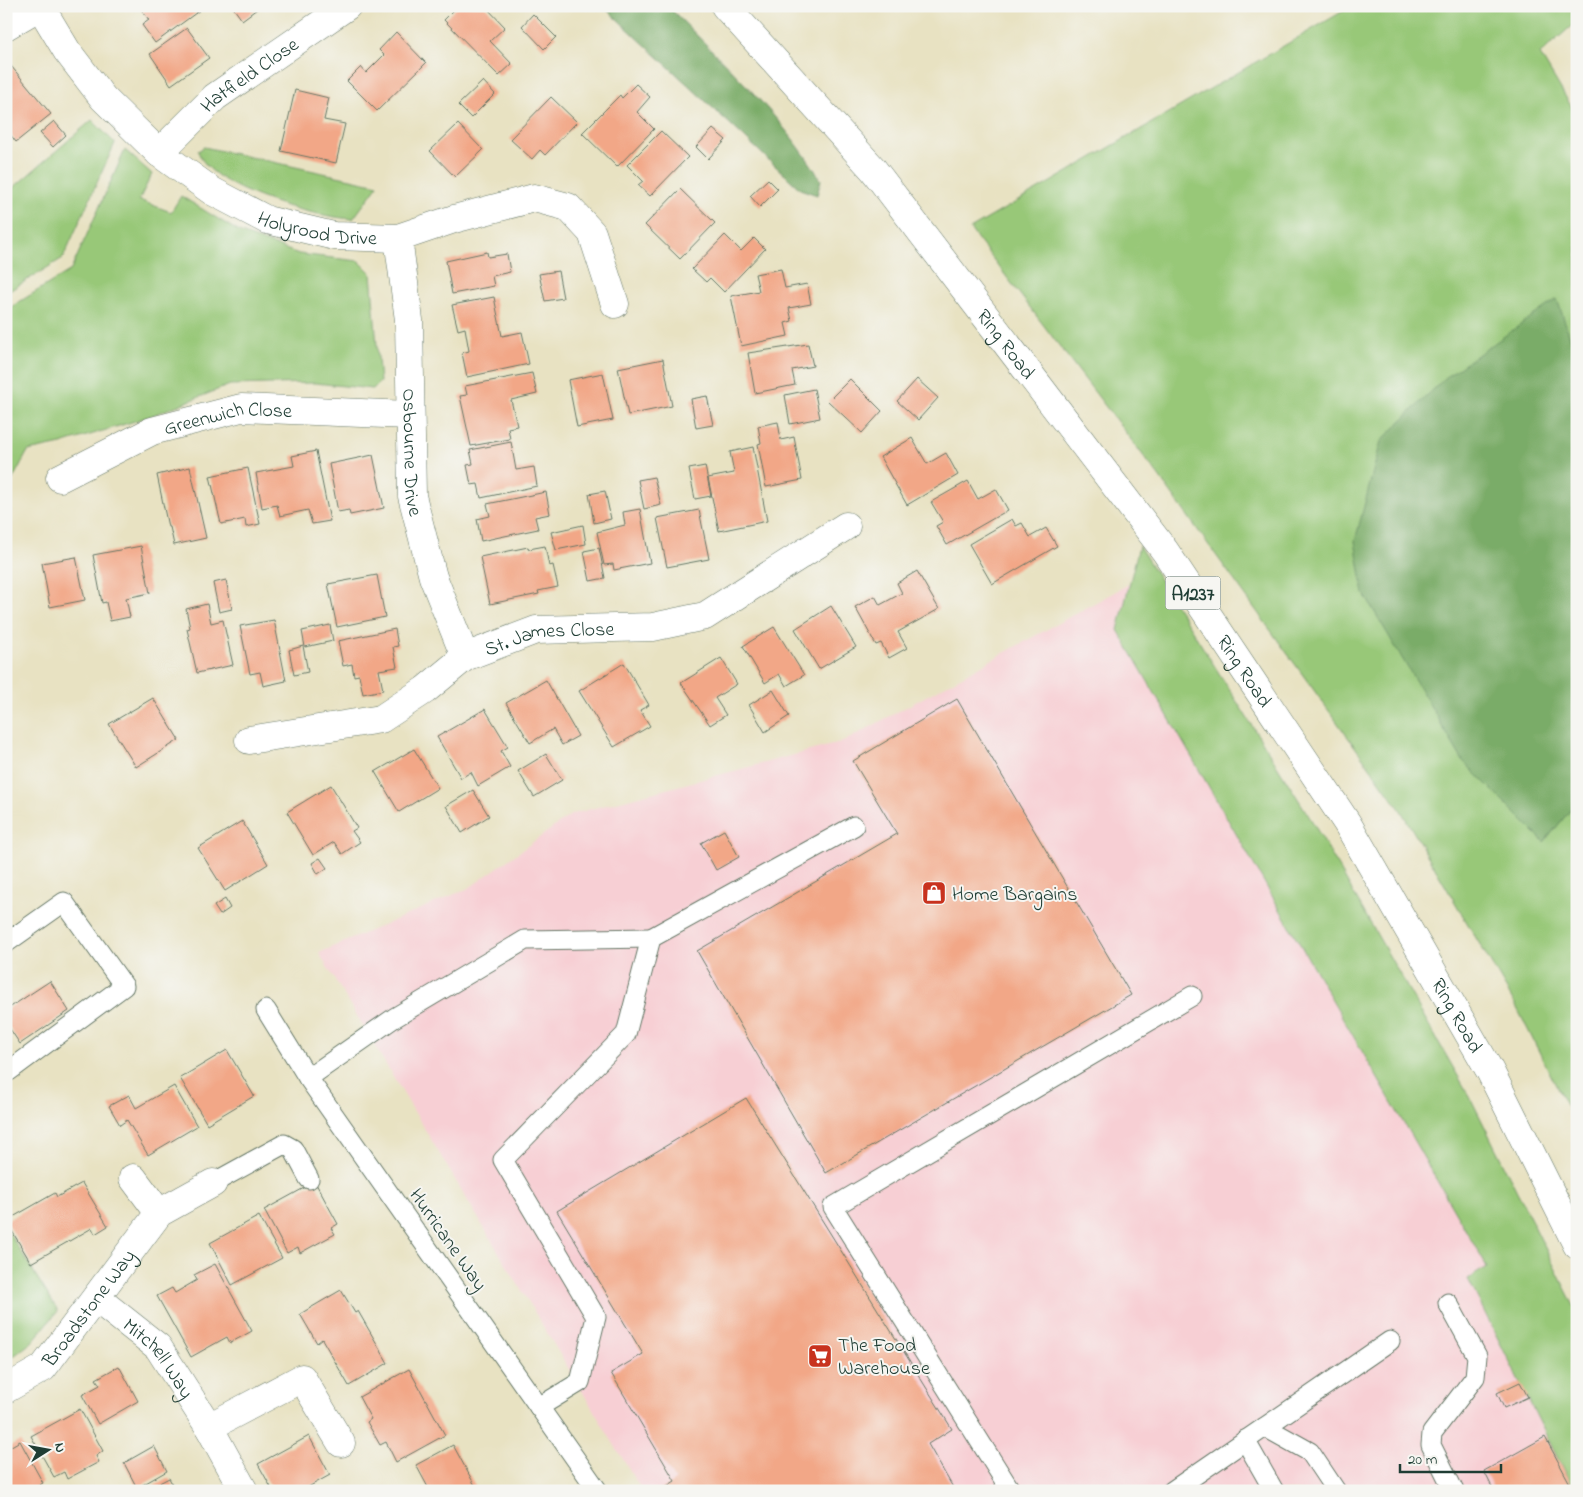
<svg xmlns="http://www.w3.org/2000/svg" width="1583" height="1497" font-family="'Indie Flower',sans-serif">
<style>
.built{fill:#f7cfd4}
.green{fill:#98c878;stroke:#5c8256}
.forest{fill:#7aac68;stroke:#4c744e}
.building{fill:#f2a787}
.lines{fill:none;stroke-linecap:round;stroke-linejoin:round}
.lane-casing{stroke:#657766;stroke-width:21}
.street-casing{stroke:#657766;stroke-width:29}
.highway-casing{stroke:#657766;stroke-width:29}
.lane{stroke:#fff;stroke-width:19}
.street{stroke:#fff;stroke-width:28}
.highway{stroke:#fff;stroke-width:28}
.labels{text-anchor:middle;stroke-width:4;stroke-linejoin:round;paint-order:stroke}
.shield{fill:#f6f6f2;stroke:#60746d;stroke-width:1}
.shield-label{font-size:19px;font-weight:bold;fill:#1f3d34}
.street-label{font-size:20px;fill:#1f3d34;stroke:#f6f6f2}
.poi-label{font-size:20px;fill:#1f3d34;stroke:#f6f6f2;text-anchor:start}
</style>
<rect width="100%" height="100%" fill="#f6f6f2"/>
<filter id="ink" filterUnits="userSpaceOnUse"><feTurbulence type="fractalNoise" baseFrequency=".02" numOctaves="2"/><feDisplacementMap in="SourceGraphic" scale="10" xChannelSelector="R" yChannelSelector="G"/><feConvolveMatrix kernelMatrix="1 2 1 2 8 2 1 2 1" color-interpolation-filters="sRGB"/></filter>
<filter id="wash" filterUnits="userSpaceOnUse"><feTurbulence type="fractalNoise" baseFrequency=".0096" numOctaves="4" result="noise"/><feDisplacementMap in="SourceGraphic" scale="20" xChannelSelector="R" yChannelSelector="G"/><feGaussianBlur stdDeviation="1.12" result="paint"/><feColorMatrix in="noise" values="0 0 0 0 0 0 0 0 0 0 0 0 0 0 0 0 0 1.4 0 .05"/><feComposite in="paint" operator="in"/></filter>
<g filter="url(#wash)">
<rect width="100%" height="100%" fill="#e8e2c2"/>
<!-- built -->
<path class="built" d="M1129 584 1482 1176 1577 1491H642L319 953 469 888 572 814 843 742Z"/>
<!-- green -->
<g class="green">
<path d="M1352 6H1577V21L1540 54 1577 116V343L1571 340 1557 300 1545 841 1577 802V1127L1515 1004 1400 809 1158 475 970 229Z"/>
<path d="M92 120 115 143 63 258 6 293V194Z"/>
<path d="M204 147 378 185 353 219C315 217 210 191 198 151Z"/>
<path d="M125 150 152 174 139 200 171 212 181 196 241 233 299 254 359 261 371 273 380 382 373 389 315 383 230 385 148 417 61 444 28 451 10 484 6 486V310L71 270Z"/>
<path d="M1139 546 1312 821 1470 1097 1577 1312V1491H1574L1468 1279 1487 1267 1118 630Z"/>
<path d="M6 1228 58 1311 32 1342 6 1362Z"/>
</g>
<!-- forest -->
<g class="forest">
<path d="M603 6H668C721 61 782 115 821 180L817 195 800 189Z"/>
<path d="M1557 299 1571 340 1577 343V802L1544 842 1463 761 1364 594 1355 541 1381 441 1445 378Z"/>
</g>
<g id="blocks">
<!-- building -->
<g class="building">
<path d="M144 6H197L200 10 155 43 142 25 149 20 141 9Z"/>
<path d="M232 6H261L242 20Z"/>
<path d="M458 6H485L505 27 490 41 512 64 499 76 444 20Z"/>
<path d="M533 14 556 37 544 49 522 26Z"/>
<path d="M187 28 209 58 171 85 150 54Z"/>
<path d="M396 32 426 63 377 111 347 81 361 67 366 73 384 55 379 50Z"/>
<path d="M6 60 51 114 16 142 6 129Z"/>
<path d="M483 81 495 94 471 118 458 105Z"/>
<path d="M636 84 650 97 637 112 654 129 617 167 582 133 620 95 622 98Z"/>
<path d="M295 90 329 98 324 120 345 124 336 163 281 151Z"/>
<path d="M551 97 577 122 545 155 540 150 532 159 510 139Z"/>
<path d="M54 121 66 135 53 147 40 133Z"/>
<path d="M458 124 483 150 455 177 430 151Z"/>
<path d="M713 129 726 140 708 159 696 147Z"/>
<path d="M661 131 688 157 650 196 638 185 643 181 627 165Z"/>
<path d="M768 179 778 189 760 207 750 196Z"/>
<path d="M680 189 715 223 680 259 645 225Z"/>
<path d="M725 235 741 251 754 238 765 249 724 292 710 278 706 282 692 269Z"/>
<path d="M487 252 488 257 507 254 510 272 492 276 494 286 452 294 446 261Z"/>
<path d="M781 269 785 288 807 284 811 304 789 308 792 321 785 323 788 336 741 346 731 296 759 291 755 274Z"/>
<path d="M558 271 563 298 545 301 539 274Z"/>
<path d="M494 297 502 336 522 332 529 364 467 377 462 353 469 351 465 328 458 330 452 305Z"/>
<path d="M808 344 813 366 792 370 795 385 755 393 748 353Z"/>
<path d="M663 359 672 406 628 415 618 368Z"/>
<path d="M532 373 537 394 511 400 517 426 508 428 510 439 471 446 460 396 467 395 465 386Z"/>
<path d="M603 373 613 420 577 427 568 380Z"/>
<path d="M850 379 882 411 862 433 828 401Z"/>
<path d="M917 379 938 398 918 420 897 401Z"/>
<path d="M814 389 820 418 790 424 785 395Z"/>
<path d="M707 396 713 425 696 428 691 399Z"/>
<path d="M778 422 781 440 794 437 802 480 766 487 758 444 761 443 758 426Z"/>
<path d="M912 438 927 464 946 453 958 475 907 505 880 457Z"/>
<path d="M511 442 516 470 534 467 537 486 481 498 478 484 471 485 467 465 473 464 470 450Z"/>
<path d="M753 447 767 521 719 531 708 478 734 473 730 452Z"/>
<path d="M316 451 330 521 312 524 308 510 280 516 277 505 262 508 256 473 294 466 292 456Z"/>
<path d="M373 455 384 508 350 515 349 510 338 512 329 464Z"/>
<path d="M705 466 711 496 695 499 689 469Z"/>
<path d="M190 467 206 538 174 545 170 527H168L157 475Z"/>
<path d="M248 468 260 524 246 527 245 519 221 524 210 476Z"/>
<path d="M654 477 661 505 644 509 638 480Z"/>
<path d="M968 481 978 499 996 489 1008 510 947 545 936 526 943 522 931 502Z"/>
<path d="M605 491 611 519 594 523 589 494Z"/>
<path d="M546 492 550 514 535 517 538 529 481 541 477 519 490 516 487 504Z"/>
<path d="M640 509 650 563 614 570 613 564 604 565 597 532 625 525 623 512Z"/>
<path d="M699 510 709 559 667 567 657 518Z"/>
<path d="M1012 519 1016 526 1022 523 1030 537 1046 528 1057 546 992 584 969 544Z"/>
<path d="M583 525 586 544 556 550 551 532Z"/>
<path d="M141 546 150 593 126 598 130 617 110 621 106 602 102 603 93 555Z"/>
<path d="M545 546 549 566 553 565 558 587 538 591 539 594 490 604 480 557 528 547 529 549Z"/>
<path d="M599 548 605 578 590 581 584 551Z"/>
<path d="M76 557 85 600 50 607 42 563Z"/>
<path d="M917 571 939 609 898 632 907 648 889 658 881 643 876 645 855 607 875 596 880 605 902 593 897 583Z"/>
<path d="M377 575 385 617 337 627 328 584Z"/>
<path d="M226 580 232 609 219 612 213 583Z"/>
<path d="M207 604 211 623 223 620 233 665 197 673 187 629 190 628 186 609Z"/>
<path d="M831 606 856 647 819 669 795 629Z"/>
<path d="M274 620 286 681 263 686 260 672 250 674 240 626Z"/>
<path d="M330 625 333 641 305 647 302 631Z"/>
<path d="M774 627 804 675 786 686 779 674 765 683 743 646Z"/>
<path d="M395 629 398 646 393 647 397 667 379 670 383 690 363 694 359 675 354 676 352 664 343 666 338 641Z"/>
<path d="M303 646 308 672 294 675 289 650Z"/>
<path d="M721 658 737 684 715 698 726 715 710 725 681 683Z"/>
<path d="M624 663 649 705 640 710 650 726 614 747 579 691Z"/>
<path d="M546 680 578 736 562 745 553 729 530 743 506 703Z"/>
<path d="M773 690 789 716 765 732 749 705Z"/>
<path d="M153 698 179 740 136 767 109 724Z"/>
<path d="M957 699 1131 995 826 1173 697 951 897 834 853 761Z"/>
<path d="M485 709 508 747 501 751 510 767 478 786 471 772 461 778 437 737Z"/>
<path d="M414 749 438 788 399 812 375 772Z"/>
<path d="M546 754 562 780 534 797 518 771Z"/>
<path d="M331 785 357 828 352 831 360 842 342 854 334 842 313 855 287 812Z"/>
<path d="M473 790 489 816 462 833 446 806Z"/>
<path d="M242 821 268 864 225 891 198 848Z"/>
<path d="M724 830 739 857 716 870 701 843Z"/>
<path d="M320 858 327 868 318 874 312 863Z"/>
<path d="M225 899 230 908 220 915 214 906Z"/>
<path d="M50 981 69 1011 20 1044 6 1023V1010Z"/>
<path d="M227 1050 254 1096 207 1124 180 1078Z"/>
<path d="M174 1086 197 1126 148 1155 127 1120 120 1125 109 1106 129 1095 136 1108Z"/>
<path d="M746 1098 952 1429 928 1444 955 1491H659L675 1481 611 1373 643 1354 557 1211Z"/>
<path d="M315 1182 338 1224 331 1228 335 1234 300 1253 298 1247 287 1253 264 1210Z"/>
<path d="M82 1183 108 1226 95 1234 92 1228 31 1263 6 1221 55 1193 57 1197Z"/>
<path d="M259 1216 282 1258 232 1285 210 1243Z"/>
<path d="M215 1264 252 1331 230 1343 227 1337 191 1357 157 1296 172 1288 175 1293 197 1280 194 1275Z"/>
<path d="M341 1290 355 1313 358 1311 388 1363 349 1386 322 1339 317 1343 300 1314Z"/>
<path d="M119 1366 138 1401 98 1424 82 1395 100 1385 96 1379Z"/>
<path d="M409 1369 445 1435 396 1462 386 1442 380 1445 367 1422 371 1419 359 1397Z"/>
<path d="M1520 1382 1528 1397 1504 1408 1497 1393Z"/>
<path d="M80 1409 103 1451 96 1456 99 1462 67 1479 64 1472 54 1477 31 1436Z"/>
<path d="M309 1436 330 1475 301 1491H273L258 1464Z"/>
<path d="M1545 1437 1574 1491H1494L1484 1471Z"/>
<path d="M20 1441 43 1483 30 1491H7L6 1449Z"/>
<path d="M453 1445 478 1491H430L416 1465Z"/>
<path d="M154 1446 167 1471 137 1488 124 1463Z"/>
<path d="M169 1478 176 1491H144Z"/>
</g>
</g>
</g>
<g filter="url(#ink)">
<use href="#blocks" fill-opacity="0" stroke="#657766" stroke-width="1"/>
<g class="lines">
<defs>
<g id="lane">
<path d="M6 943 64 902 124 986 9 1071 6 1064"/>
<path d="M266 1010 308 1078 598 1491"/>
<path d="M308 1078 394 1018 525 940 651 938"/>
<path d="M213 1183 284 1144 293 1149 309 1179"/>
<path d="M1448 1303 1477 1356 1475 1377 1432 1433 1431 1445 1454 1491"/>
<path d="M539 1407 580 1382 596 1317 503 1160 626 1034 651 938 854 826"/>
<path d="M1265 1427 1310 1452 1336 1491"/>
<path d="M1245 1440 1274 1491"/>
<path d="M1011 1491 833 1207 1192 996"/>
<path d="M1172 1491 1390 1341"/>
</g>
<g id="street">
<path id="s1" d="M40 6 67 51 103 98 159 153 212 191 267 220 334 236 398 238 454 219 534 198 568 207 592 233 615 304"/>
<path d="M6 26 40 6"/>
<path id="s2" d="M159 153 215 97 347 6"/>
<path id="s3" d="M398 238 409 320 412 496 433 577 465 657"/>
<path id="s4" d="M60 478 152 431 241 408 409 415"/>
<path id="s5" d="M249 740 381 719 425 690 465 657 536 630 653 627 705 616 846 526"/>
<path d="M133 1178 159 1213"/>
<path id="s6" d="M96 1298 158 1347 209 1427 244 1491"/>
<path id="s7" d="M6 1389 43 1368 159 1213 213 1183"/>
<path d="M209 1427 302 1378 341 1443"/>
</g>
<g id="highway">
<path id="s8" d="M725 6 873 169 1165 551 1347 823 1490 1071 1577 1245"/>
</g>
</defs>
<!-- lane casing -->
<use href="#lane" class="lane-casing"/>
<!-- street casing -->
<use href="#street" class="street-casing"/>
<!-- highway casing -->
<use href="#highway" class="highway-casing"/>
<!-- lane -->
<use href="#lane" class="lane"/>
<!-- street -->
<use href="#street" class="street"/>
<!-- highway -->
<use href="#highway" class="highway"/>
</g>
</g>
<!-- icons -->
<defs>
<symbol id="shop-square" viewBox="-11 -11 22 22"><rect x="-9" y="-9" width="18" height="18" rx="4" fill="#c8321e" stroke="#f6f6f2"/><path d="M-5-2.5h2.3a2.7 3.5 0 0 1 5.4 0H5L5.5 6h-11ZM-1.5-2.5h3a1.5 2.3 0 0 0-3 0Z" fill="#fff"/></symbol>
<symbol id="supermarket-square" viewBox="-11 -11 22 22"><rect x="-9" y="-9" width="18" height="18" rx="4" fill="#c8321e" stroke="#f6f6f2"/><path d="M-6-5.5h2.5l.6 2H6L4.5 2H-2.5L-4.4-4H-6ZM-1.5 3.2a1.3 1.3 0 1 0 .1 0ZM3 3.2a1.3 1.3 0 1 0 .1 0Z" fill="#fff"/></symbol>
</defs>
<g fill-rule="evenodd">
<use href="#shop-square" x="920" y="879" width="28" height="28"/>
<use href="#supermarket-square" x="806" y="1342" width="28" height="28"/>
</g>
<g class="labels">
<!-- shield labels -->
<rect class="shield" x="1165.5" y="576.5" width="55" height="33" rx="4"/>
<g class="shield-label">
<text x="1193" y="600">A1237</text>
</g>
<!-- street labels -->
<g class="street-label">
<text dy="7" stroke="none"><textPath href="#s2" startOffset="120">Hatfield Close</textPath></text>
<text dy="7" stroke="none"><textPath href="#s1" startOffset="369">Holyrood Drive</textPath></text>
<text dy="7" stroke="none"><textPath href="#s8" startOffset="440">Ring Road</textPath></text>
<text dy="7" stroke="none"><textPath href="#s4" startOffset="181">Greenwich Close</textPath></text>
<text dy="7" stroke="none"><textPath href="#s3" startOffset="215">Osbourne Drive</textPath></text>
<text dy="7" stroke="none"><textPath href="#s5" startOffset="326">St. James Close</textPath></text>
<text dy="7" stroke="none"><textPath href="#s8" startOffset="845">Ring Road</textPath></text>
<text dy="7" stroke="none"><textPath href="#s8" startOffset="1250">Ring Road</textPath></text>
<text transform="translate(449 1239) rotate(55)" y="7">Hurricane Way</text>
<text dy="7" stroke="none"><textPath href="#s7" startOffset="118">Broadstone Way</textPath></text>
<text dy="7" stroke="none"><textPath href="#s6" startOffset="88">Mitchell Way</textPath></text>
</g>
<!-- poi labels -->
<g class="poi-label">
<text x="952" y="900">Home Bargains</text>
<text x="838" y="1351">The Food<tspan x="838" dy="23">Warehouse</tspan></text>
</g>
</g>
<!-- margin -->
<rect width="1583" height="1497" fill="none" stroke="#f6f6f2" stroke-width="25"/>
<!-- north arrow -->
<g transform="translate(48 1450) rotate(79)" stroke="#f6f6f2" stroke-width="4" paint-order="stroke">
<path d="M0-4L9 19L0 12L-9 19Z" fill="#1f3d34"/>
<text y="-8" font-size="14" font-weight="bold" text-anchor="middle" fill="#1f3d34">N</text>
</g>
<!-- scale -->
<path d="M1400 1464v8h101v-8" fill="none" stroke="#1f3d34" stroke-width="2.5"/>
<text x="1408" y="1464" font-size="15" fill="#1f3d34" stroke="#f6f6f2" stroke-width="4" paint-order="stroke">20 m</text>
</svg>
